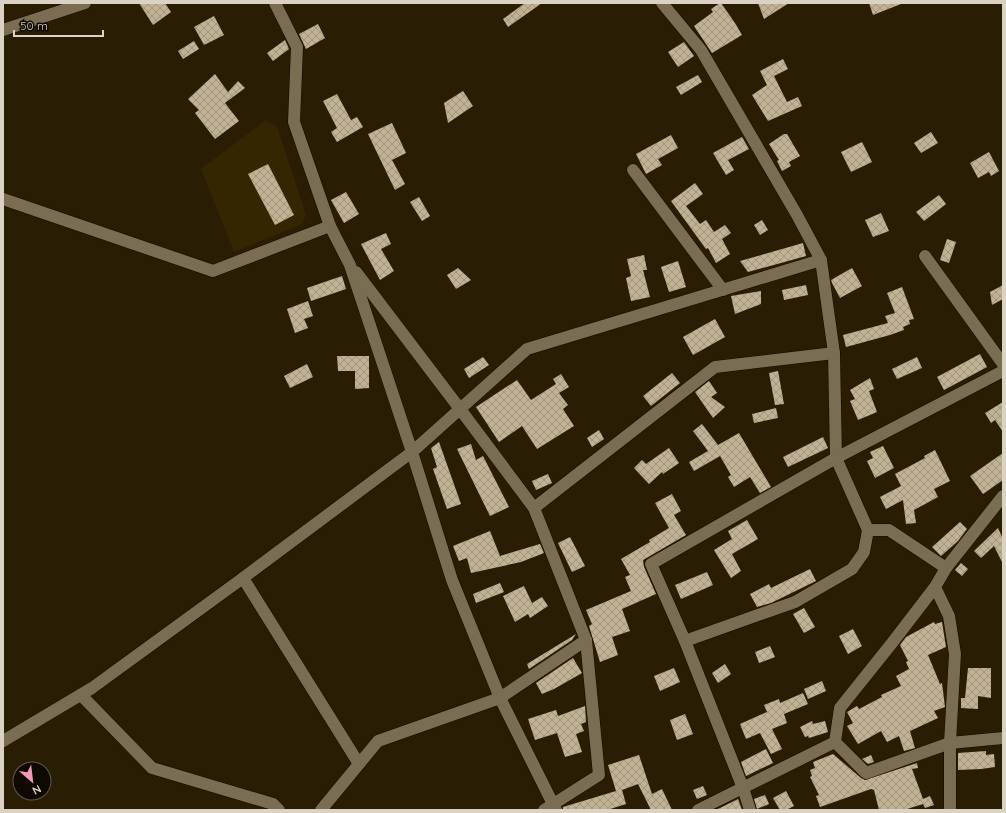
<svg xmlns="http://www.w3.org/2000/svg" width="1006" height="813" font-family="Quicksand,sans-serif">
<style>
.built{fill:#352602}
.building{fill:url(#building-cross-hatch)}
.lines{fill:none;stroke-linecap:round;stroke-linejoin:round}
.minor-casing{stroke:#120700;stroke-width:13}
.minor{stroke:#7a6d51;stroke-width:12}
</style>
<defs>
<pattern id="building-cross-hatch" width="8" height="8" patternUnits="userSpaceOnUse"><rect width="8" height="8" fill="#c1b294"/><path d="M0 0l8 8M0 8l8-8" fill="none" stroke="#a1957e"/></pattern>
</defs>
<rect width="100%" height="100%" fill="#291e03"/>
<!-- built -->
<path class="built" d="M266 120 277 127 306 215 302 224 234 252 201 169Z"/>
<!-- building -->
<g class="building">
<path d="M139 3H165L171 12 153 25Z"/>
<path d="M525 3H542L508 27 503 19Z"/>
<path d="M720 3H721L735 23 742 35 712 53 694 26 713 12 711 9Z"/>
<path d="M758 3H789L764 19Z"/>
<path d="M869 3H901V4L873 15Z"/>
<path d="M214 16 224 35 204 45 194 27Z"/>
<path d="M318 24 325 38 306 49 299 34Z"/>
<path d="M285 40 289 49 273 61 267 53Z"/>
<path d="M194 41 199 49 183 59 178 51Z"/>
<path d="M684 42 694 56 678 67 668 52Z"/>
<path d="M783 59 788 69 774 76 787 102 798 97 802 106 768 121 752 95 767 85 760 71Z"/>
<path d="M215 74 228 92 238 81 245 88 225 103 239 121 215 139 195 113 199 110 188 99Z"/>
<path d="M698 75 702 82 681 95 676 87Z"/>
<path d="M463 91 473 106 448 123 444 103Z"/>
<path d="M337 94 351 120 357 117 363 127 337 142 331 132 337 128 323 101Z"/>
<path d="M392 123 406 153 392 160 405 184 395 190 368 134Z"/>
<path d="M931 132 938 143 921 153 914 143Z"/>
<path d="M784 134H787L800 156 789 162 791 166 782 171 777 161 779 160 769 144Z"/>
<path d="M671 135 678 148 658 159 662 165 646 174 636 154Z"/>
<path d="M742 137 749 149 728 160 734 170 726 175 713 153Z"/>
<path d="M862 142 872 162 851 172 841 152Z"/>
<path d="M989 152 999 171 991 176 989 172 978 178 970 163Z"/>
<path d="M268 164 294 215 275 225 248 174Z"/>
<path d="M695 183 703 194 686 206 700 224 706 220 714 232 725 225 731 233 722 239 730 254 716 263 708 248 706 249 671 201Z"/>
<path d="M346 192 359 214 344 223 331 200Z"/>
<path d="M939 195 946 204 924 221 916 212Z"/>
<path d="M419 197 430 216 422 221 410 202Z"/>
<path d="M881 213 889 231 873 237 865 220Z"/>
<path d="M762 220 768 230 760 235 754 225Z"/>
<path d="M386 233 391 244 381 249 394 271 380 280 361 244Z"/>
<path d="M947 239 956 242 949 263 940 260Z"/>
<path d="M803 243 806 256 748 272 740 261Z"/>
<path d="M644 255 647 270H643L650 297 631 301 626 278 631 276 627 259Z"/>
<path d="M678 261 686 287 669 292 661 267Z"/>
<path d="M458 268 471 280 456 289 447 275Z"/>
<path d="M852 268 862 286 840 298 832 283 831 280Z"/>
<path d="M342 276 346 289 311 301 307 288Z"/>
<path d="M806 285 808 295 784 300 782 290Z"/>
<path d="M1003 285V299L992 305 990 292Z"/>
<path d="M902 287 914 319 909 320 910 324 903 327 904 330 890 335 846 347 843 335 888 323 885 316 895 313 887 293Z"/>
<path d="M761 291V304L735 314 731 296Z"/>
<path d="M308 301 313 316 304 319 308 328 295 333 287 309Z"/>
<path d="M715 319 725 337 693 355 683 337Z"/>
<path d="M980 354 987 367 944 390 937 377Z"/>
<path d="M337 356H369V388L355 389V371H338Z"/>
<path d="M483 357 489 365 469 378 464 369Z"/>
<path d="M917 357 922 368 897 379 892 369Z"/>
<path d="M307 364 313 377 290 388 284 376Z"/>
<path d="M778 371 784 404 775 405 769 373Z"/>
<path d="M672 373 680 383 651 406 643 396Z"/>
<path d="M561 374 569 387 559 393 568 405 563 409 574 426 537 449 522 426 499 442 476 407 517 380 531 400 556 384 553 379Z"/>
<path d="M870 378 874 389 869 391 877 412 858 420 850 401 855 399 850 390Z"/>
<path d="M709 381 717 393 711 397 725 407 713 418 695 392Z"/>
<path d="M1003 402V432L995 420 991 423 985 413Z"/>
<path d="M776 408 778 418 754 423 752 414Z"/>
<path d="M702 424 718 445 739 433 771 487 760 493 750 477 734 487 728 477 731 475 720 456 694 471 689 462 708 451 693 431Z"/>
<path d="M599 430 604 439 592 447 587 438Z"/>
<path d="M823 437 828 448 788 467 783 457Z"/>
<path d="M439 442 461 504 447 509 433 469 437 467 431 448Z"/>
<path d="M471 444 476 460 483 456 509 507 490 516 457 449Z"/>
<path d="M883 446 894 468 875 478 867 461 873 458 870 452Z"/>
<path d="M669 448 679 463 663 474 662 472 649 484 634 468 642 460 646 464Z"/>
<path d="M935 450 950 481 934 489 938 497 914 510 916 523 906 524 903 500 886 509 880 497 901 486 895 474 925 458 924 456Z"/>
<path d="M1003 453V480L983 494 970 476Z"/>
<path d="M548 474 552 483 536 490 532 481Z"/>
<path d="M672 494 681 511 674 515 686 535 643 560 644 567 656 594 622 609 630 631 612 637 618 655 600 662 589 626 592 624 586 610 631 591 625 577 630 575 621 559 650 542 649 540 669 528 655 503Z"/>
<path d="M747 520 758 539 732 554 741 571 731 578 714 550 732 539 728 531Z"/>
<path d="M960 522 967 529 958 541 941 556 932 547Z"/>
<path d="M998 528 1003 539V564L994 546 981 558 974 551Z"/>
<path d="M490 531 500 556 540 544 544 553 521 562 471 573 467 558 459 561 453 546Z"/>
<path d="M570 537 585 566 572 572 558 543Z"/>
<path d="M961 563 968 569 962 576 955 570Z"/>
<path d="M810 569 816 581 771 603 757 607 750 594 769 584 771 588Z"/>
<path d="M707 572 713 585 681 599 675 585Z"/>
<path d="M500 583 504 592 476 603 473 594Z"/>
<path d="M524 586 532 603 542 597 548 606 530 618 528 614 515 622 503 596Z"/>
<path d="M804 608 815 627 804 633 793 614Z"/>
<path d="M934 622 935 624 942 622 946 647 928 655 940 684 942 683 945 707 934 711 938 718 910 731 915 748 904 751 899 736 887 742 881 731 858 744 847 726 853 723 847 712 857 706 859 709 882 697 881 695 901 686 896 676 909 669 906 662 908 661 900 645 906 637Z"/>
<path d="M853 629 862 646 848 654 839 636Z"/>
<path d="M576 634 572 640 529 669 527 664Z"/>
<path d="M770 646 775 657 759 663 755 652Z"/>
<path d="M573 658 582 673 554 689 542 694 536 683Z"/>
<path d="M725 664 731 674 718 683 712 673Z"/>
<path d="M674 668 680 682 660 691 654 676Z"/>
<path d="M968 668H991V698L978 696V709L961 708V698H965Z"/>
<path d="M822 681 826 691 808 699 804 689Z"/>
<path d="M803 693 808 704 784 714 787 723 772 729 782 749 771 754 760 733 746 739 740 724 767 712 764 705 779 699 780 703Z"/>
<path d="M585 706 586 722 581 724 584 731 576 734 582 752 565 757 557 733 535 740 528 719 556 710 558 716Z"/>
<path d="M685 714 693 734 677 740 670 720Z"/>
<path d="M812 721 813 724 825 721 828 732 809 738 808 736 805 737 800 727Z"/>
<path d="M766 749 773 763 746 776 741 762Z"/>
<path d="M986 751V755L994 754 995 767 981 769 958 770V753Z"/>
<path d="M833 754 861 778 865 780 917 763 918 768 912 769 923 799 930 796 934 805 925 808 923 804 904 810H879L874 790 871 789 820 807 816 796 819 795 810 777 812 776 810 770 815 768 813 762Z"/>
<path d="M639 755 652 794 662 789 672 810H651L638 784 622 790 626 804 607 810H563V807L616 791 608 765Z"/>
<path d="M871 755 874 762 868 764 862 759Z"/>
<path d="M703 786 707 795 697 799 693 790Z"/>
<path d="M786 791 794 806 786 810H780L773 798Z"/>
<path d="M765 795 769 804 757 809 754 799Z"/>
<path d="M738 799 742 810H715L720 808Z"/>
</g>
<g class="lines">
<defs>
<g id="minor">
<path d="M275 3 297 47 294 122 330 226 350 265 412 452 452 580 500 698 556 810"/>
<path d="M662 3 701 50 797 215 821 260 834 353 836 458 868 530 864 552 852 569 795 602 685 641"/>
<path d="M3 30 85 3"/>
<path d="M633 170 723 290"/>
<path d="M3 199 213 271 330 226"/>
<path d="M925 256 1003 364"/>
<path d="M356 272 460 409 534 508 586 640 599 775 544 810"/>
<path d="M1003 496 946 568 935 587 892 643 840 708 835 742 866 773 950 743 1003 738"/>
<path d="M534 508 715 367 834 353"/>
<path d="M868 530H889L946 568"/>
<path d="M243 578 359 764"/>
<path d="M935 587 949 616 955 654 950 743V810"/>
<path d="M81 695 152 768 273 804 279 810"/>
<path d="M3 741 92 688 243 578 412 452 527 349 821 260"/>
<path d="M321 810 378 741 500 698 586 640"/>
<path d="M698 810 835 742"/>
<path d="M750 810 743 788 685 641 651 564 836 458 1003 371"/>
</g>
</defs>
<!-- minor casing -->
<use href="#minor" class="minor-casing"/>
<!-- minor -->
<use href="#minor" class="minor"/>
</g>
<!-- border -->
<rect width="1006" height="813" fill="none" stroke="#dad2c3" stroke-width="8"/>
<!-- north arrow -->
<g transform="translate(32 781) rotate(152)"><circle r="19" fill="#0e0902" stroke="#60594f"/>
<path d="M0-3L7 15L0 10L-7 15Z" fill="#ef9ab9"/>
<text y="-6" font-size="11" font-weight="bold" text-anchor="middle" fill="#dad2c3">N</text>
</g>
<!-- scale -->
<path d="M14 30v6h89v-6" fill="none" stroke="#dad2c3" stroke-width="2"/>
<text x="20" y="30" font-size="12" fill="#dad2c3" stroke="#0e0902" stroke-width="3" paint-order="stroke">50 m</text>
</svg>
